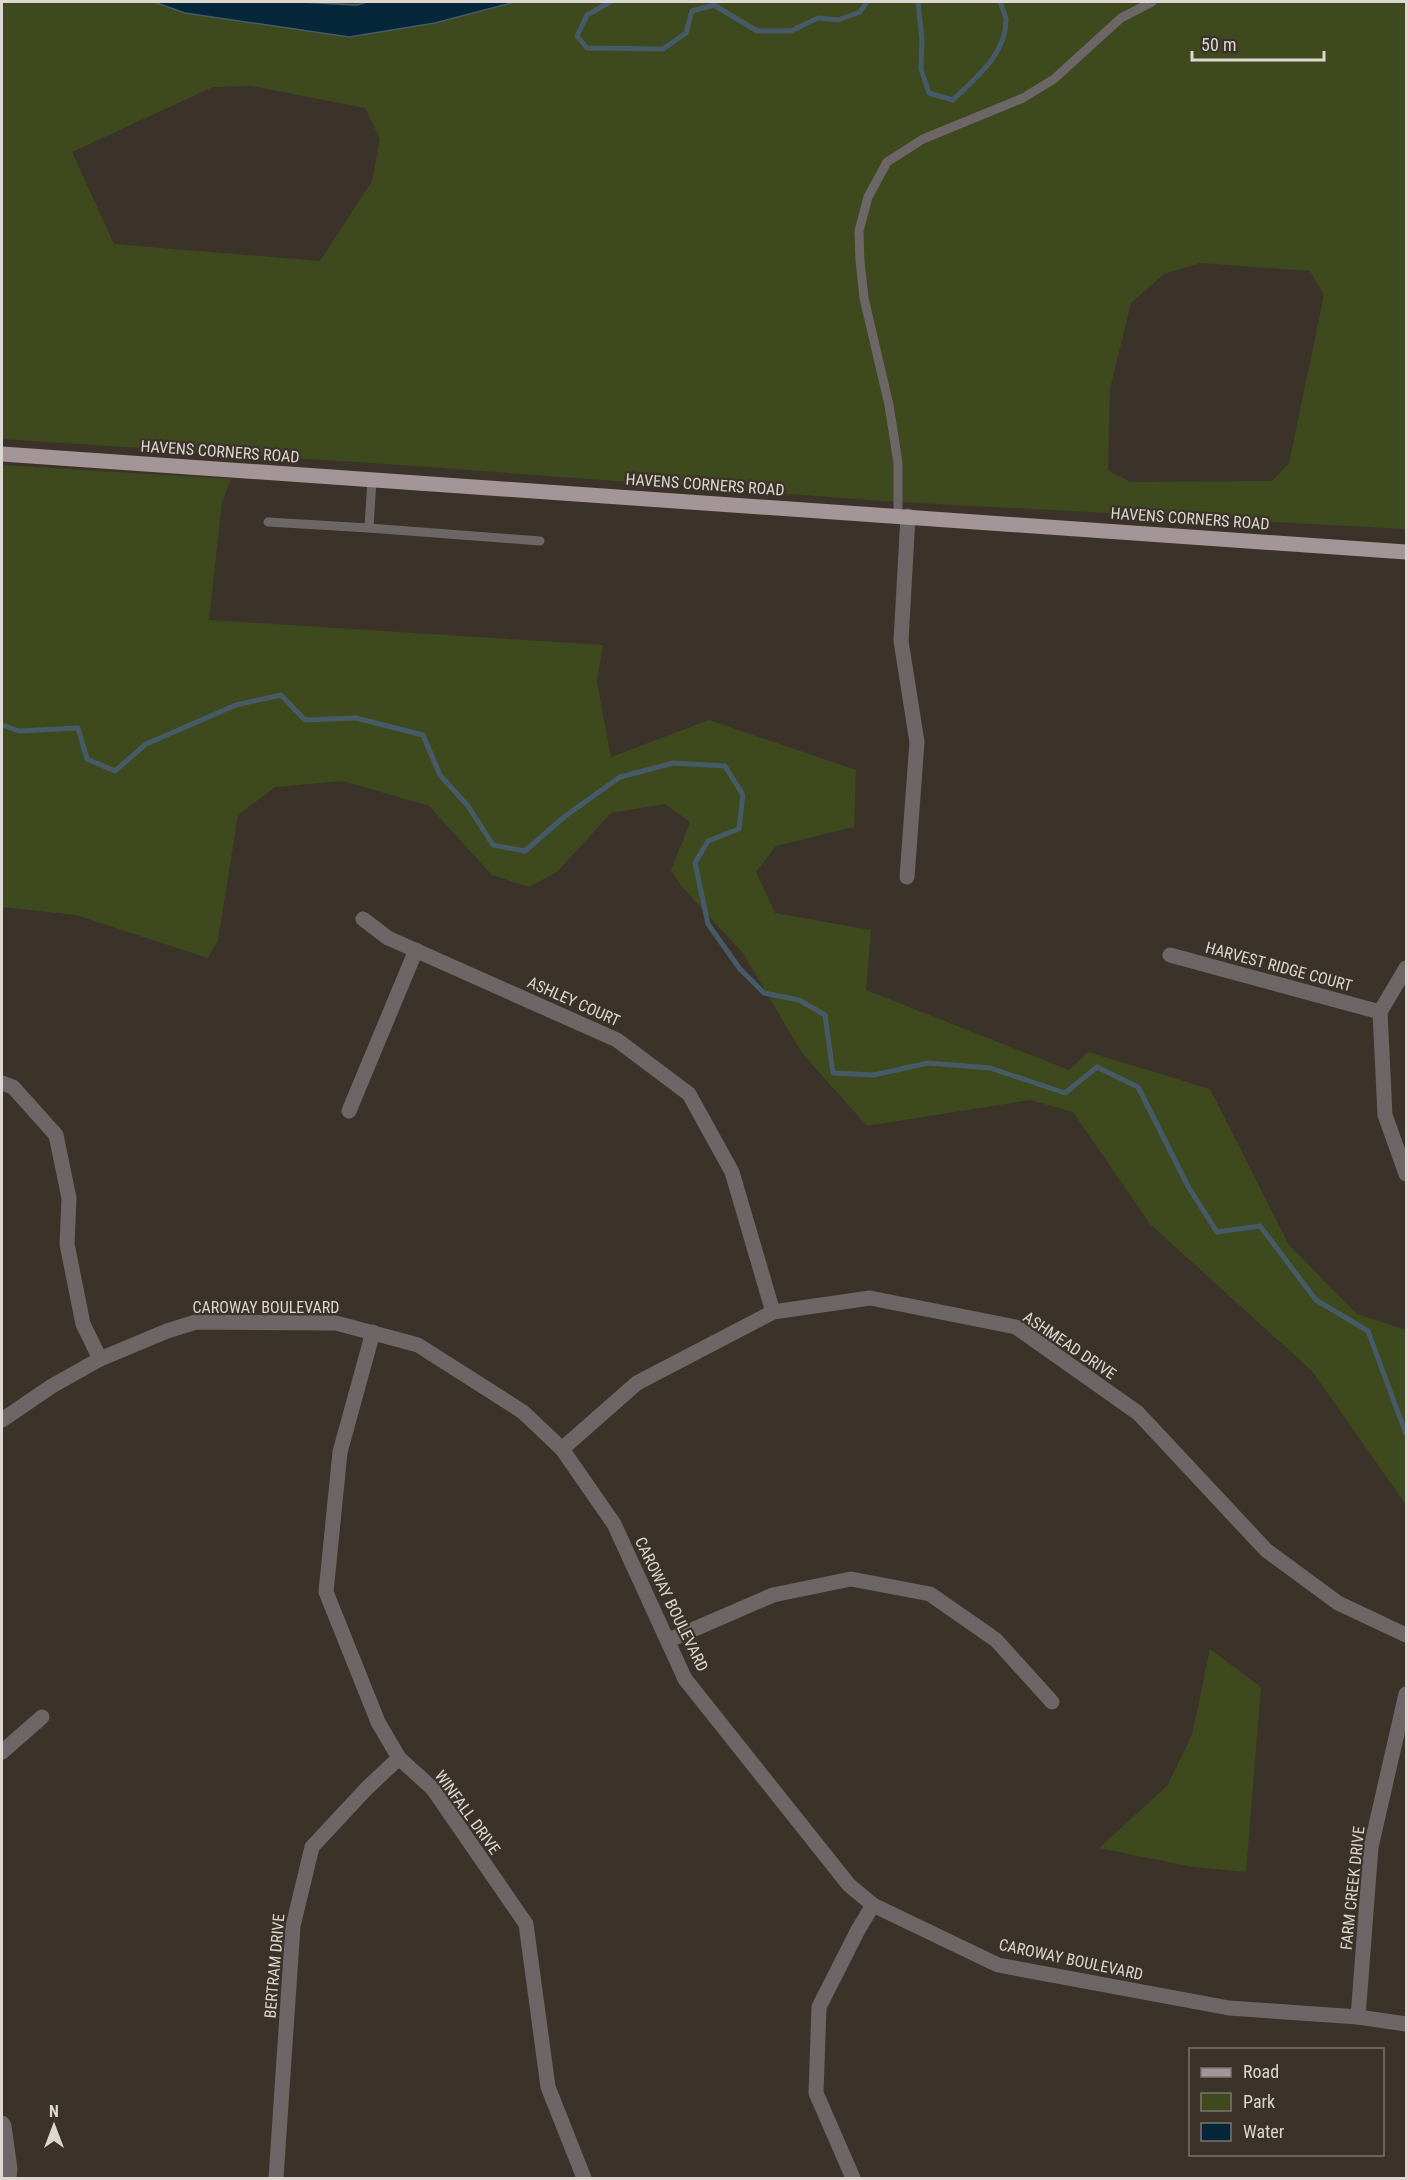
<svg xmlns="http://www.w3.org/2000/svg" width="1408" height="2180" font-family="'Roboto Condensed',sans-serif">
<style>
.green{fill:#3e491e;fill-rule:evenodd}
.water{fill:#062639;stroke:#465b67;stroke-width:1.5}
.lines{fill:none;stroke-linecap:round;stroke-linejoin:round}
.stream{stroke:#465b67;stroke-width:5}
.lane{stroke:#6d6667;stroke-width:9}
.street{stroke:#6d6667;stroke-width:15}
.primary{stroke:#a49698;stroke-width:15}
.labels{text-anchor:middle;stroke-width:4.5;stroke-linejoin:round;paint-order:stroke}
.street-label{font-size:16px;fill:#dcd7d1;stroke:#3b332a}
</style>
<rect width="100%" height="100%" fill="#3b332a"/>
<!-- green -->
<g class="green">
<path d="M2 2H154L185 13 349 37 435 23 515 2H1406V529L883 501 402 465 2 439ZM251 86 365 108 380 139 372 181 320 261 114 244 72 152 213 87ZM1200 263 1310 271 1324 295 1289 463 1272 481 1130 482 1108 470 1110 389 1131 303 1164 274Z"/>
<path d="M2 465 231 479 222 502 209 620 603 645 597 682 611 757 709 720 856 770 854 827 776 846 756 872 775 913 871 930 866 990 1069 1070 1088 1052 1210 1089 1289 1245 1357 1314 1406 1330V1505L1312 1371 1150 1224 1073 1112 1030 1100 867 1126 802 1053 743 953 682 887 671 870 690 822 665 804 611 813 557 872 529 887 492 875 429 806 343 781 275 787 238 815 218 940 208 958 76 915 2 907Z"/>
<path d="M1210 1649 1261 1687 1246 1872 1193 1867 1099 1848 1167 1786 1192 1735Z"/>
</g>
<!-- water -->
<path class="water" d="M154 2H299L357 5 367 2H515L435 23 349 37 185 13Z"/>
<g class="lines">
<!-- stream -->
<g class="stream">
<path d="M610 2 587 15 577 36 587 48 663 49 686 33 692 11 714 5 757 31H791L818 18 838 20 860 12 867 2"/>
<path d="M918 2 922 40 921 69 929 93 953 100C975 78 1007 54 1006 19 1005 14 1002 7 1000 2"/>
<path d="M2 725 19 731 78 728 87 759 115 771 146 744 236 705 281 695 305 720 356 718 423 735 440 775 468 806 493 845 525 851 564 817 620 777 673 763 725 766 743 795 739 829 708 841 695 863 708 924 740 969 764 993 799 1000 825 1015 833 1073 874 1075 928 1063 990 1068 1065 1093 1097 1067 1138 1087 1189 1188 1217 1232 1260 1226 1316 1300 1368 1331 1406 1434"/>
</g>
<!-- lane -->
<g class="lane">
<path d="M372 479 369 528 540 541"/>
<path d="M898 516V463L889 405 864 298 860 261 859 231 868 197 887 162 923 139 1023 98 1054 79 1121 18 1152 2"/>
<path d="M268 522 369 528"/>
</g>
<!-- street -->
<g class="street">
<path d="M907 877 917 742 901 641 908 516"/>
<path d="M363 919 388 938 617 1040 689 1094 732 1172 773 1312"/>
<path d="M1170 955 1380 1012"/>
<path d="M1406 968 1380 1012 1385 1115 1406 1174"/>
<path d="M2 1083 13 1087 56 1135 69 1198 67 1244 83 1324 100 1359"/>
<path d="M349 1111 416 950"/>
<path d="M373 1332 340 1452 326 1592 378 1722 399 1758 433 1789 526 1924 548 2087 584 2178"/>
<path d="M2 1420 52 1386 100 1359 167 1331 196 1322 336 1323 418 1345 523 1412 562 1449 614 1524 685 1679 849 1885 873 1905 998 1965 1229 2008 1358 2017 1406 2024"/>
<path d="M562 1449 637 1383 773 1312 870 1298 1016 1327 1138 1413 1266 1550 1338 1603 1406 1635"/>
<path d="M669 1640 773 1595 851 1579 930 1594 996 1640 1052 1702"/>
<path d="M2 1752 42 1717"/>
<path d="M1358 2017 1371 1847 1406 1694"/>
<path d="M2 2123 4 2126 10 2169 9 2178"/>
<path d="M276 2178 293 1926 312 1847 367 1788 399 1758"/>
<path d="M853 2178 816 2093 819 2007 858 1930 873 1905"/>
</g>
<!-- primary -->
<path class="primary" d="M2 454 1406 552"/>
</g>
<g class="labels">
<!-- street labels -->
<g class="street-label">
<text transform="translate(220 451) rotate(4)" y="6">HAVENS CORNERS ROAD</text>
<text transform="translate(705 484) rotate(4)" y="6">HAVENS CORNERS ROAD</text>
<text transform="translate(1190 518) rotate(4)" y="6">HAVENS CORNERS ROAD</text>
<text transform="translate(1279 966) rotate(15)" y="6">HARVEST RIDGE COURT</text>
<text transform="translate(574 1001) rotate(24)" y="6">ASHLEY COURT</text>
<text x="266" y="1313">CAROWAY BOULEVARD</text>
<text transform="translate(1070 1345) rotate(34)" y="6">ASHMEAD DRIVE</text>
<text transform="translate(672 1604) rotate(64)" y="6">CAROWAY BOULEVARD</text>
<text transform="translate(468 1812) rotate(54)" y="6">WINFALL DRIVE</text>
<text transform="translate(1352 1888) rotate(-84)" y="6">FARM CREEK DRIVE</text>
<text transform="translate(1071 1959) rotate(12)" y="6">CAROWAY BOULEVARD</text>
<text transform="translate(274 1966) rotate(-85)" y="6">BERTRAM DRIVE</text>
</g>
</g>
<!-- border -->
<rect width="1408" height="2180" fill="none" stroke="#dcd7d1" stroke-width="6"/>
<!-- legend -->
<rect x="1189" y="2048" width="195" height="108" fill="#3b332a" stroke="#7b756d" stroke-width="1.5"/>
<rect x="1201" y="2068" width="30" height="9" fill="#a49698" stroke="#7b756d" stroke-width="1.5"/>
<text x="1243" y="2078" font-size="18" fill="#dcd7d1">Road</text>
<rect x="1201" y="2093" width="30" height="18" fill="#3e491e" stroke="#7b756d" stroke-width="1.5"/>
<text x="1243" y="2108" font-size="18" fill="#dcd7d1">Park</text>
<rect x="1201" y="2123" width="30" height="18" fill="#062639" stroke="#7b756d" stroke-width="1.5"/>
<text x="1243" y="2138" font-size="18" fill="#dcd7d1">Water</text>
<!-- north arrow -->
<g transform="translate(54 2126)" stroke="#3b332a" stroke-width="4.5" paint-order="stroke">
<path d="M0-4.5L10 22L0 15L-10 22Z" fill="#dcd7d1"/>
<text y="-9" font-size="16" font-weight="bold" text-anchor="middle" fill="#dcd7d1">N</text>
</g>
<!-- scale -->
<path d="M1192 51v9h132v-9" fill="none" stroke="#dcd7d1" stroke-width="3"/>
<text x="1201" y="51" font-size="18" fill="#dcd7d1" stroke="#3b332a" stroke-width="4.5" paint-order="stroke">50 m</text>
</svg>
